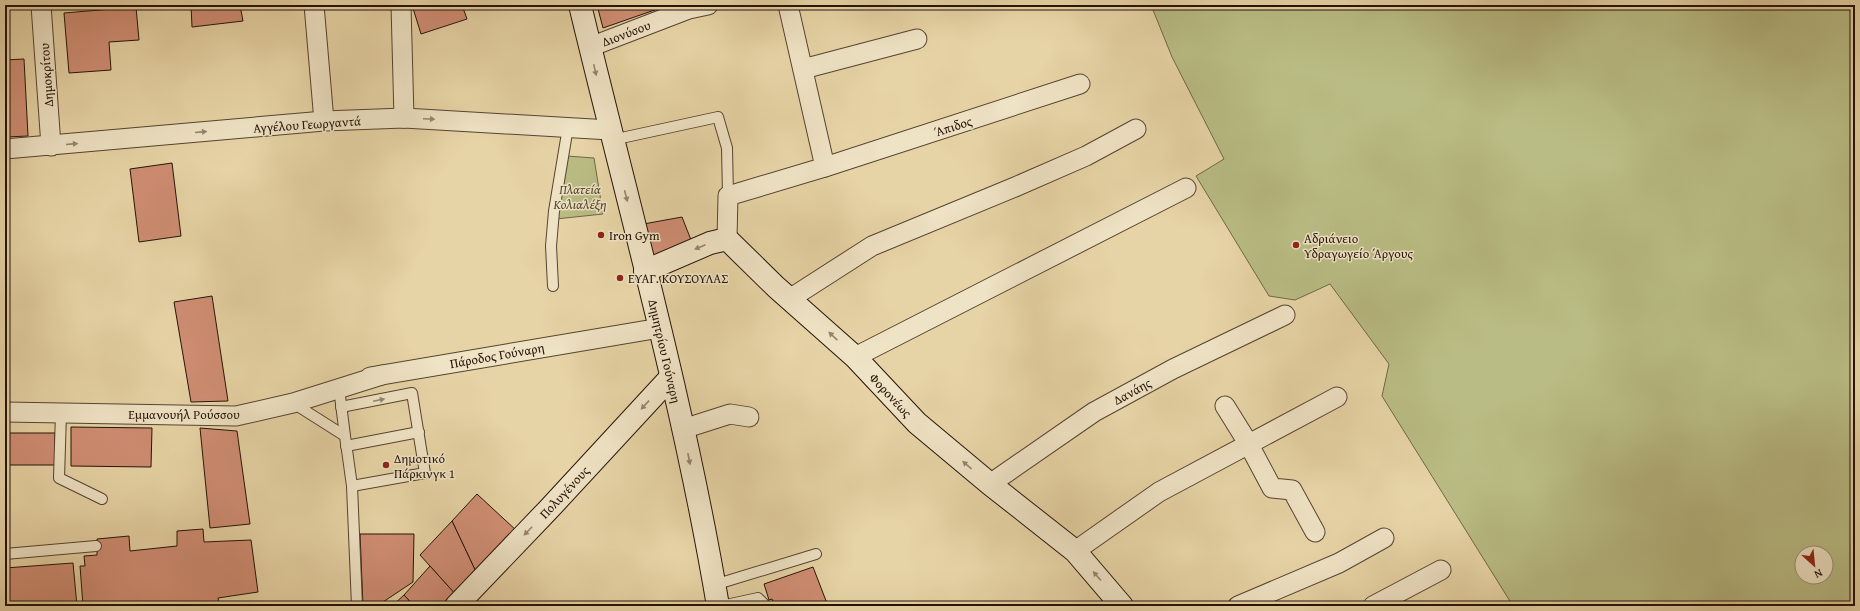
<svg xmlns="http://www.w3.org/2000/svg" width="1860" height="611" font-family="'Gentium Book Plus',serif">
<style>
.green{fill:#b9bc84;stroke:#6f6846;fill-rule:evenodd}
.building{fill:#d08e74;stroke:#251308}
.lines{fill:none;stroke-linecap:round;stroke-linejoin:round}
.lane-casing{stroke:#564330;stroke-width:12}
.street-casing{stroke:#564330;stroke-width:21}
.secondary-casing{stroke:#251308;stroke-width:24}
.lane{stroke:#efe3c5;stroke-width:10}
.street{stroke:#efe3c5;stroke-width:19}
.secondary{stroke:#efe3c5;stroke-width:22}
.oneway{fill:#948570}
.poi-dot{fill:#8f2418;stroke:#efe3c5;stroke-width:1.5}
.labels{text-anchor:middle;stroke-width:3;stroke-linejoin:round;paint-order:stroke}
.street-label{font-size:13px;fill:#251308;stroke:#efe3c5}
.park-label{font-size:13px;font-style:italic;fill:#51462d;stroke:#efe3c5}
.poi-label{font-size:13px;fill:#251308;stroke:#efe3c5;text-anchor:start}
</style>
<rect width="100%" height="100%" fill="#e7d4a6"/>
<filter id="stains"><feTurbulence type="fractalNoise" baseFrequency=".005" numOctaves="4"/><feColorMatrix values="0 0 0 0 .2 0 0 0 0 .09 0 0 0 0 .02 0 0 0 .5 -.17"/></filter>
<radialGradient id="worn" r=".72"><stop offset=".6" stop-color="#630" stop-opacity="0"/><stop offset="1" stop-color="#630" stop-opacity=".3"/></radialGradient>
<!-- green -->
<g class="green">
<path d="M1151 5H1855V606H1513L1382 396 1389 364 1330 284 1295 300 1269 296 1196 176 1224 159 1172 57ZM1802 553H1826V577H1802Z"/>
<path d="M567 156 594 158 603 214 556 219Z"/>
</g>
<!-- building -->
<g class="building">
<path d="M191 5H240L243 21 192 27Z"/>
<path d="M412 5H462L467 19 421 34Z"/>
<path d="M597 5H669L603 28Z"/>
<path d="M136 7 139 40 109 42 111 70 69 73 64 13Z"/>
<path d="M24 59 28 136 6 137 5 60Z"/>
<path d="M172 163 181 236 139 242 130 169Z"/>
<path d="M682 217 693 245 648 262 638 225Z"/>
<path d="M212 296 228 401 191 402 174 302Z"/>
<path d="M71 427 152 428 151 467 71 466Z"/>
<path d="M200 428 237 431 250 524 210 528Z"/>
<rect x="5" y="433" width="50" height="32"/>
<path d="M477 494 518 532 477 574 452 521Z"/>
<path d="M452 521 477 574 457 596 420 555Z"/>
<path d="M203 529 204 542 251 540 258 592 218 598 220 606H190L189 602 163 606H83L80 566H85L84 556 97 555V539L129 536 130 551 177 546V531Z"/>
<path d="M360 534H414L413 582 377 606H363Z"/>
<path d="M73 563 77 606H5V568Z"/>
<path d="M430 566 457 596 448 606H414L404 595Z"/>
<path d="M813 567 828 606H775L772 599 769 600 764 584Z"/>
<path d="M404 595 414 606H392Z"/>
</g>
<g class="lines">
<defs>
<g id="lane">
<path d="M612 140 718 117 727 148 728 196"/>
<path d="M553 286 551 246 554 211 568 127"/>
<path d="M339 388 345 436"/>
<path d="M293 403 345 436 352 486 357 606"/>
<path d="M341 407 412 393 425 473 352 486"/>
<path d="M61 413 59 478 102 499"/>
<path d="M346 446 419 432"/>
<path d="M5 554 96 546"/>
<path d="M714 585 816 554"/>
<path d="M721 606 758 598 766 606"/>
</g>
<g id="street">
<path d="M41 5 51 146"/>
<path d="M314 5 324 121"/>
<path d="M401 5 404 118"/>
<path d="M590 47 689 9 708 5"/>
<path d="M803 69 917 39"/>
<path d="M5 149 324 121 404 118 610 130"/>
<path d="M825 167 1080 84"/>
<path d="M727 239 728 196 825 167 788 5"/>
<path d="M791 298 872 246 1015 187 1086 156 1136 129"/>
<path d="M855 357 1186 188"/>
<path d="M370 377 660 328"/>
<path d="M1225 406 1248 443 1272 488 1292 490 1315 532"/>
<path d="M5 412 236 416 293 403 382 375"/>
<path d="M683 429 730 414 749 417"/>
<path d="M990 484 1094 412 1173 369 1285 315"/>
<path d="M1075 551 1159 492 1337 397"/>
<path d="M1238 606 1339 563 1384 538"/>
<path d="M1373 606 1441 570"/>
</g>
<g id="secondary">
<path d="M580 5C628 205 684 403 718 606"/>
<path d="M645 271 710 243 727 239 776 287 855 357 917 423 990 484 1075 551 1122 606"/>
<path d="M456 606 548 510 671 377"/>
</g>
</defs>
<!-- lane casing -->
<use href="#lane" class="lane-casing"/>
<!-- street casing -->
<use href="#street" class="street-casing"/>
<!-- secondary casing -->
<use href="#secondary" class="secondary-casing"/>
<!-- lane -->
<use href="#lane" class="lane"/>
<!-- street -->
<use href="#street" class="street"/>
<!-- secondary -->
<use href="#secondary" class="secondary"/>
</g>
<!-- one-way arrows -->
<defs><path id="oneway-solid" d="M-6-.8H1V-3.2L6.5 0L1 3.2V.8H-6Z"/></defs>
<g class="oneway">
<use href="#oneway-solid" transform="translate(595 70) rotate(77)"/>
<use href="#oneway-solid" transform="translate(429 119) rotate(3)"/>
<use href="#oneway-solid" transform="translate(201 132) rotate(-5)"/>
<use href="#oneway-solid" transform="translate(72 144) rotate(-5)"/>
<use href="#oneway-solid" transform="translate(626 196) rotate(76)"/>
<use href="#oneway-solid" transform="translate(700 247) rotate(157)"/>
<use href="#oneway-solid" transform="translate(833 336) rotate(-137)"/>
<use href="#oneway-solid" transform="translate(379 400) rotate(-12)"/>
<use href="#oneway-solid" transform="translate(645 405) rotate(133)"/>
<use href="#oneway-solid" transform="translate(689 459) rotate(79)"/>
<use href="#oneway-solid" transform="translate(967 465) rotate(-140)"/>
<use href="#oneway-solid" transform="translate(528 531) rotate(134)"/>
<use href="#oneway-solid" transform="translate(1097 576) rotate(-131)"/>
</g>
<!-- markers -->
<g class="poi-dot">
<circle cx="601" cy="235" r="4"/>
<circle cx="1296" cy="245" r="4"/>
<circle cx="620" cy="278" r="4"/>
<circle cx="386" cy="465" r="4"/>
</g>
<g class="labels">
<!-- street labels -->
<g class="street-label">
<text transform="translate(626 33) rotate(-21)" y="5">Διονύσου</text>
<text transform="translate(46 75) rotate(-94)" y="5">Δημοκρίτου</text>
<text transform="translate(307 124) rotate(-4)" y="5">Αγγέλου Γεωργαντά</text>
<text transform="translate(953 126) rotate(-18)" y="5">Άπιδος</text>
<text transform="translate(665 351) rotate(77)" y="5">Δημητρίου Γούναρη</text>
<text transform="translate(497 355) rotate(-10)" y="5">Πάροδος Γούναρη</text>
<text transform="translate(1132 391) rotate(-29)" y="5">Δανάης</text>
<text transform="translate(891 395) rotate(47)" y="5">Φορονέως</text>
<text x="184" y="419">Εμμανουήλ Ρούσσου</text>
<text transform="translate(564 492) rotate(-47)" y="5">Πολυγένους</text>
</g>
<!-- park labels -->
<g class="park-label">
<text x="580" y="194">Πλατεία<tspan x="580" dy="15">Κολιαλέξη</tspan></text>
</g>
<!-- poi labels -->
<g class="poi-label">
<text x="609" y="240">Iron Gym</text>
<text x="1304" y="243">Αδριάνειο<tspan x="1304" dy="15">Υδραγωγείο Άργους</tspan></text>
<text x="628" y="283">ΕΥΑΓ. ΚΟΥΣΟΥΛΑΣ</text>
<text x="394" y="463">Δημοτικό<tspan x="394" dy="15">Πάρκινγκ 1</tspan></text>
</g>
</g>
<!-- margin -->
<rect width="1860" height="611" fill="none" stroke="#e7d4a6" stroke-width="20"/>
<rect x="6" y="6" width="1848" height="599" fill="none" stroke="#251308" stroke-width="2"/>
<rect x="10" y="10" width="1840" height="591" fill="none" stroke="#251308"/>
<!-- north arrow -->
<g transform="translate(1814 565) rotate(153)"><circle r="19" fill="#efe3c5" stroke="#9e9079"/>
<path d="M0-3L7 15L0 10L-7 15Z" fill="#8f2418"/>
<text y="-6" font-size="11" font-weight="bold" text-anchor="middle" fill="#251308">N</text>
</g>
<rect width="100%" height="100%" filter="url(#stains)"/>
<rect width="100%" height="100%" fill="url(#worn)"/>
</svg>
